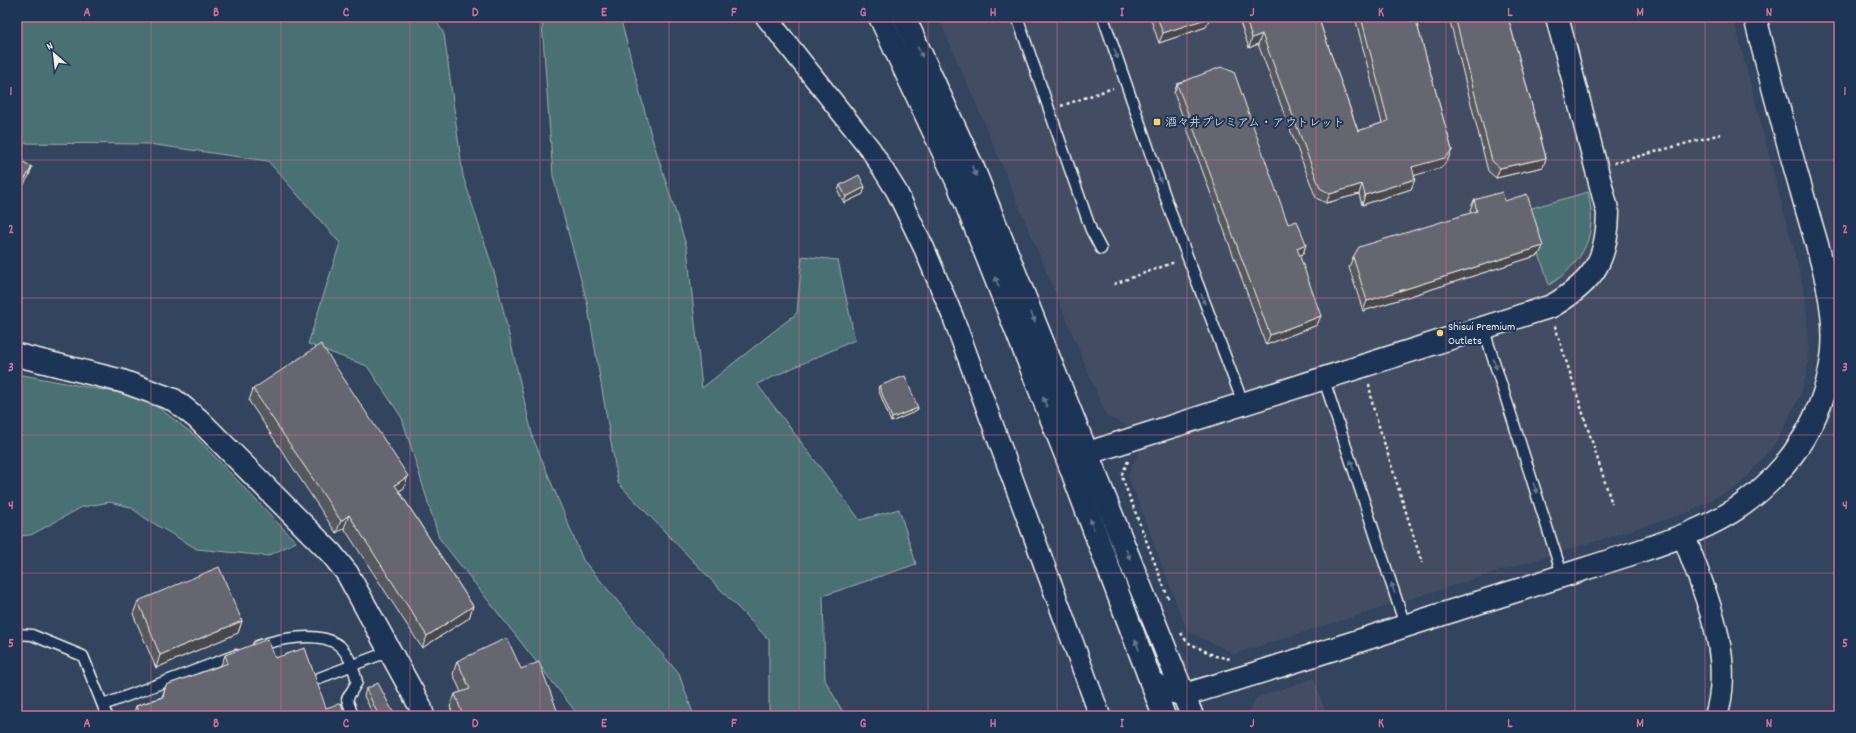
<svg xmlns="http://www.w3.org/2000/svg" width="1856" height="733" font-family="Dekko,'Klee One',sans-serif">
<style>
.built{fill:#424e63}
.green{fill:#497073;stroke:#9eb0ae}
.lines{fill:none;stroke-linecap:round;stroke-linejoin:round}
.lane-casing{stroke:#f4f1e8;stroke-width:13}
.street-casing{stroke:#f4f1e8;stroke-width:23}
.secondary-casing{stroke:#f4f1e8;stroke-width:25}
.path{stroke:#f4f1e8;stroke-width:2.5;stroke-dasharray:3 3;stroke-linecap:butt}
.lane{stroke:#1d3557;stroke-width:10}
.street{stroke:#1d3557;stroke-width:20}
.secondary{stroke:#1d3557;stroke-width:22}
.wall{fill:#57585f;stroke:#f4f1e8}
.shaded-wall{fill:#47474e;stroke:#f4f1e8}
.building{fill:#65666f;stroke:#f4f1e8}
.oneway{fill:#68778a}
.grid{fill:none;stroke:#d66f93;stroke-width:1;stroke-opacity:0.55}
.poi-dot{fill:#ffd166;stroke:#1d3557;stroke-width:1.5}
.labels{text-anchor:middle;stroke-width:4;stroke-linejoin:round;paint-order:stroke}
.poi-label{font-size:12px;fill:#f4f1e8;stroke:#1d3557;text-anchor:start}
.neatline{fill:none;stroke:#d66f93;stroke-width:1.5}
.grid-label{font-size:13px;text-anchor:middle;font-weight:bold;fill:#d66f93}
</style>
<rect width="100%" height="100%" fill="#33445e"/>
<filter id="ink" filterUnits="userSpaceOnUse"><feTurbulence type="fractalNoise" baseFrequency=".025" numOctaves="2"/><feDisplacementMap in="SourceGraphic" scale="8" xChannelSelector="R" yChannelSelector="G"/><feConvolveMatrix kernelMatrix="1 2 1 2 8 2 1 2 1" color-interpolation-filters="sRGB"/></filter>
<g filter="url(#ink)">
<!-- built -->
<g class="built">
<path d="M938 17H1733L1805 294 1809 345 1807 372 1800 396 1774 445 1740 485 1689 512 1234 654 1187 631 1128 475 1139 452 1125 424 1107 417 981 115Z"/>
<path d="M1314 678 1327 716H1246L1256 698Z"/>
</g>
<!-- green -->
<g class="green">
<path d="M17 17H434L444 34 463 176 495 275 533 438 583 560 679 674 694 716H579L439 538 402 418 367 366 308 344 340 243 268 161 149 144 17 143Z"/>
<path d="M538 17H620L651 135 687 248 702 388 797 313 802 256 838 260 855 340 757 384 860 520 899 509 916 564 823 596 825 680 845 716H769V640L618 483 587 302 553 176 542 23Z"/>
<path d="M1588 192C1598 233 1585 262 1549 285L1525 210Z"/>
<path d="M17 374 146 398 193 434 296 542 268 556 197 549 148 520 130 507 110 502 82 507 31 535 17 536Z"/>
</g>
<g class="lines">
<defs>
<g id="lane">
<path d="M1017 17 1091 230 1101 249"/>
<path d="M1103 17 1172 216 1243 403"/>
<path d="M1483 327 1563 577"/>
<path d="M1323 377 1405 625"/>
<path d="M17 634 32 635 83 656 107 716"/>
<path d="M258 646C278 639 318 631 337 644 349 652 354 669 357 682L347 699 353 716"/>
<path d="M319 678 390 651"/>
<path d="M103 705 236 655"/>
</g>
<path id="street" d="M766 17 871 150 897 192 924 248 953 317 1100 716"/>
<g id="secondary">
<path d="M880 17 957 181 1067 458 1164 716"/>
<path d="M904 17 973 168 1192 716"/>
<path d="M17 355 122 381 174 400 198 419 331 553 347 573 420 706 423 716"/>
<path d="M1088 453 1552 306C1594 281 1607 261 1608 213L1557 17"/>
<path d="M1684 536C1704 592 1735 655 1716 716"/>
<path d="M1151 682 1167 690 1184 695C1297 662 1409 624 1522 589 1561 576 1601 564 1640 551 1675 539 1711 527 1742 505 1792 469 1827 412 1833 350 1837 298 1816 245 1803 196 1786 137 1770 77 1755 17"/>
</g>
</defs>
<!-- lane casing -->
<use href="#lane" class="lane-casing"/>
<!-- street casing -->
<use href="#street" class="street-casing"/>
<!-- secondary casing -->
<use href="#secondary" class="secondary-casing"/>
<!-- path -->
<g class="path">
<path d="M1061 106 1113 88"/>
<path d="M1614 163 1721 134"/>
<path d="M1114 284 1175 262"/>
<path d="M1555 326 1612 504"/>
<path d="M1369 384 1373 407 1422 563"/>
<path d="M1128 461 1122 474 1123 480 1169 600"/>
<path d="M1181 633 1187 642 1215 656 1231 659"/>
</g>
<!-- lane -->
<use href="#lane" class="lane"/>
<!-- street -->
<use href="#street" class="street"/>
<!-- secondary -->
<use href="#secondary" class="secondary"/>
</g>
<!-- wall -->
<g class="wall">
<path d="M1150 17H1210L1206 27 1159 43Z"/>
<path d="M1242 17H1318L1358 131 1382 123 1355 17H1415L1452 150 1448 159 1441 168 1414 175 1415 179 1411 189 1362 205 1359 194 1326 203 1316 198 1258 44 1249 48 1240 22Z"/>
<path d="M1449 17H1508L1546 158 1543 167 1496 178 1488 171Z"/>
<path d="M1177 84 1288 224 1306 244 1303 254 1299 255 1317 325 1266 345 1174 93Z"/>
<path d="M840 185 863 194 844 203 838 191Z"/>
<path d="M1474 200 1505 201 1539 255 1363 311 1349 267 1353 257 1471 213 1470 210Z"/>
<path d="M879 386 918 408 917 411 891 422 878 389Z"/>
<path d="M253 389 404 488 399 491 473 606 469 618 422 648 344 528 336 533 249 401Z"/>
<path d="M138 601 242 621 238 633 156 668 133 614Z"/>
<path d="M225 655 275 658 326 708 345 716H133L136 706 162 697 166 685 221 665Z"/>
<path d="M457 661 521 669 555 716H454L450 707 455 694 461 692 453 674Z"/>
<path d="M366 689 395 716H374L364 696Z"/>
</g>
<!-- shaded-wall -->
<g class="shaded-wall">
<path d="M1210 17 1206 27 1159 43 1163 33Z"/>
<path d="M1262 34 1258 44 1249 48 1252 38Z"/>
<path d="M1452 150 1448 159 1441 168 1409 177 1412 167Z"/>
<path d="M1546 158 1543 167 1496 178 1500 168Z"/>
<path d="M32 167 29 176 17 196V192Z"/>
<path d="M1415 179 1411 189 1362 205 1365 195Z"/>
<path d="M1362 184 1359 194 1326 203 1330 194Z"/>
<path d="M865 187 863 194 844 203 846 197Z"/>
<path d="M1306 244 1303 254 1293 257 1297 248Z"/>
<path d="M1543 246 1539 255 1363 311 1367 301Z"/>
<path d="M1321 316 1317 325 1266 345 1270 335Z"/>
<path d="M918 408 917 411 891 422 892 418Z"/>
<path d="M408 476 404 488 390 497 395 485Z"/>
<path d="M349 515 344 528 336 533 341 521Z"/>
<path d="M473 606 469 618 422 648 427 636Z"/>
<path d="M242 621 238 633 156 668 160 655Z"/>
<path d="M557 710 555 716H550L552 712Z"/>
</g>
<!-- building -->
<g class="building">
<path d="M1157 17H1210L1209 18 1163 33Z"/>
<path d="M1245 17H1318L1358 131 1388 121 1361 17H1415L1452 150 1445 158 1412 167 1415 179 1365 195 1362 184 1330 194 1320 188 1262 34 1252 38Z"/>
<path d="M1455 17H1508L1546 158 1500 168 1492 161Z"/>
<path d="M1221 67 1234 72 1288 224 1297 221 1306 244 1297 248 1321 316 1270 335 1177 84Z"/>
<path d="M17 158 32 167 17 192Z"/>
<path d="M859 175 865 187 846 197 840 185Z"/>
<path d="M1502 192 1505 201 1527 194 1543 246 1367 301 1353 257 1359 247 1477 211 1474 200Z"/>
<path d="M321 344 408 476 395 485 473 606 427 636 349 515 341 521 253 389Z"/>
<path d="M905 376 918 408 892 418 879 386Z"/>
<path d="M219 567 242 621 160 655 138 601Z"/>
<path d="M507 638 521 669 539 662 557 710 552 712 553 716H463L455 694 470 689 457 661Z"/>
<path d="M268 639 275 658 305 648 326 708 341 703 345 716H140L136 706 163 697 166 685 228 663 225 655Z"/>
<path d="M378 683 395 716H379L366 689Z"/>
</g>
<!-- one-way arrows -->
<defs><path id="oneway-solid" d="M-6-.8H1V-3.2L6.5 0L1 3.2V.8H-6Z"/></defs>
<g class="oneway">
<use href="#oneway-solid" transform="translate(920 52) rotate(65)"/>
<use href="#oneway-solid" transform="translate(1116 54) rotate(70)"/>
<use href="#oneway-solid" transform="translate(974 171) rotate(67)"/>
<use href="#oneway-solid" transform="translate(1159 177) rotate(71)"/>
<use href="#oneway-solid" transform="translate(997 282) rotate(-112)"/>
<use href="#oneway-solid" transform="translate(1203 299) rotate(70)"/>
<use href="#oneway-solid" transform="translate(1033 317) rotate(68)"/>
<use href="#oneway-solid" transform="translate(1495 364) rotate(72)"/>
<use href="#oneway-solid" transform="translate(1045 402) rotate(-112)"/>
<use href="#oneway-solid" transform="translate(1352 465) rotate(-108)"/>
<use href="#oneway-solid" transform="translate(1535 488) rotate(72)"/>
<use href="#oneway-solid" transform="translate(1092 524) rotate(-110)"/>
<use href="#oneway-solid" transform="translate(1128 554) rotate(68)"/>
<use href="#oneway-solid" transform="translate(1393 588) rotate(-108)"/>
<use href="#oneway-solid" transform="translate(1137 645) rotate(-110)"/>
</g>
</g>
<!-- grid -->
<path class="grid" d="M151 17V716M281 17V716M410 17V716M540 17V716M669 17V716M799 17V716M928 17V716M1057 17V716M1187 17V716M1316 17V716M1446 17V716M1575 17V716M1705 17V716M17 160H1839M17 298H1839M17 435H1839M17 573H1839"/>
<!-- markers -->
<g class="poi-dot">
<rect x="1153" y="118" width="8" height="8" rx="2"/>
<circle cx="1440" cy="333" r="4"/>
</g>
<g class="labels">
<!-- poi labels -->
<g class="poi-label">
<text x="1165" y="126">酒々井プレミアム・アウトレット</text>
<text x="1448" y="330">Shisui Premium<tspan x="1448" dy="14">Outlets</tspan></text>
</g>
</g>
<!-- margin -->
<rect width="1856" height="733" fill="none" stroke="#1d3557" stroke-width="44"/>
<!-- north arrow -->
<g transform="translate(54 54) rotate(332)" stroke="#1d3557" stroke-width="3" paint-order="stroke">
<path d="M0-3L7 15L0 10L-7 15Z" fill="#f4f1e8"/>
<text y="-6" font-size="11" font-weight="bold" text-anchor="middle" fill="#f4f1e8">N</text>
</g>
<rect x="22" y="22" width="1812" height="689" class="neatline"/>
<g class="grid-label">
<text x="87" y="16">A</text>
<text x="216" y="16">B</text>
<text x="346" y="16">C</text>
<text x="475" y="16">D</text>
<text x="604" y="16">E</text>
<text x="734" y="16">F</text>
<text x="863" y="16">G</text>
<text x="993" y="16">H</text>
<text x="1122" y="16">I</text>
<text x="1252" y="16">J</text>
<text x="1381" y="16">K</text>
<text x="1510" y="16">L</text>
<text x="1640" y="16">M</text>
<text x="1769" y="16">N</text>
<text x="11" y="95">1</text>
<text x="1845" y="95">1</text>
<text x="11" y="233">2</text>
<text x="1845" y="233">2</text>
<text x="11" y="371">3</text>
<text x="1845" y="371">3</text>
<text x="11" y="509">4</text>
<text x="1845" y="509">4</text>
<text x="11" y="647">5</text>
<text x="1845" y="647">5</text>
<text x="87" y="727">A</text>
<text x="216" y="727">B</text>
<text x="346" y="727">C</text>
<text x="475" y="727">D</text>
<text x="604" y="727">E</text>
<text x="734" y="727">F</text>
<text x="863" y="727">G</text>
<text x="993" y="727">H</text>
<text x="1122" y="727">I</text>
<text x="1252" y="727">J</text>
<text x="1381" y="727">K</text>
<text x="1510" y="727">L</text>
<text x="1640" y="727">M</text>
<text x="1769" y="727">N</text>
</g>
</svg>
